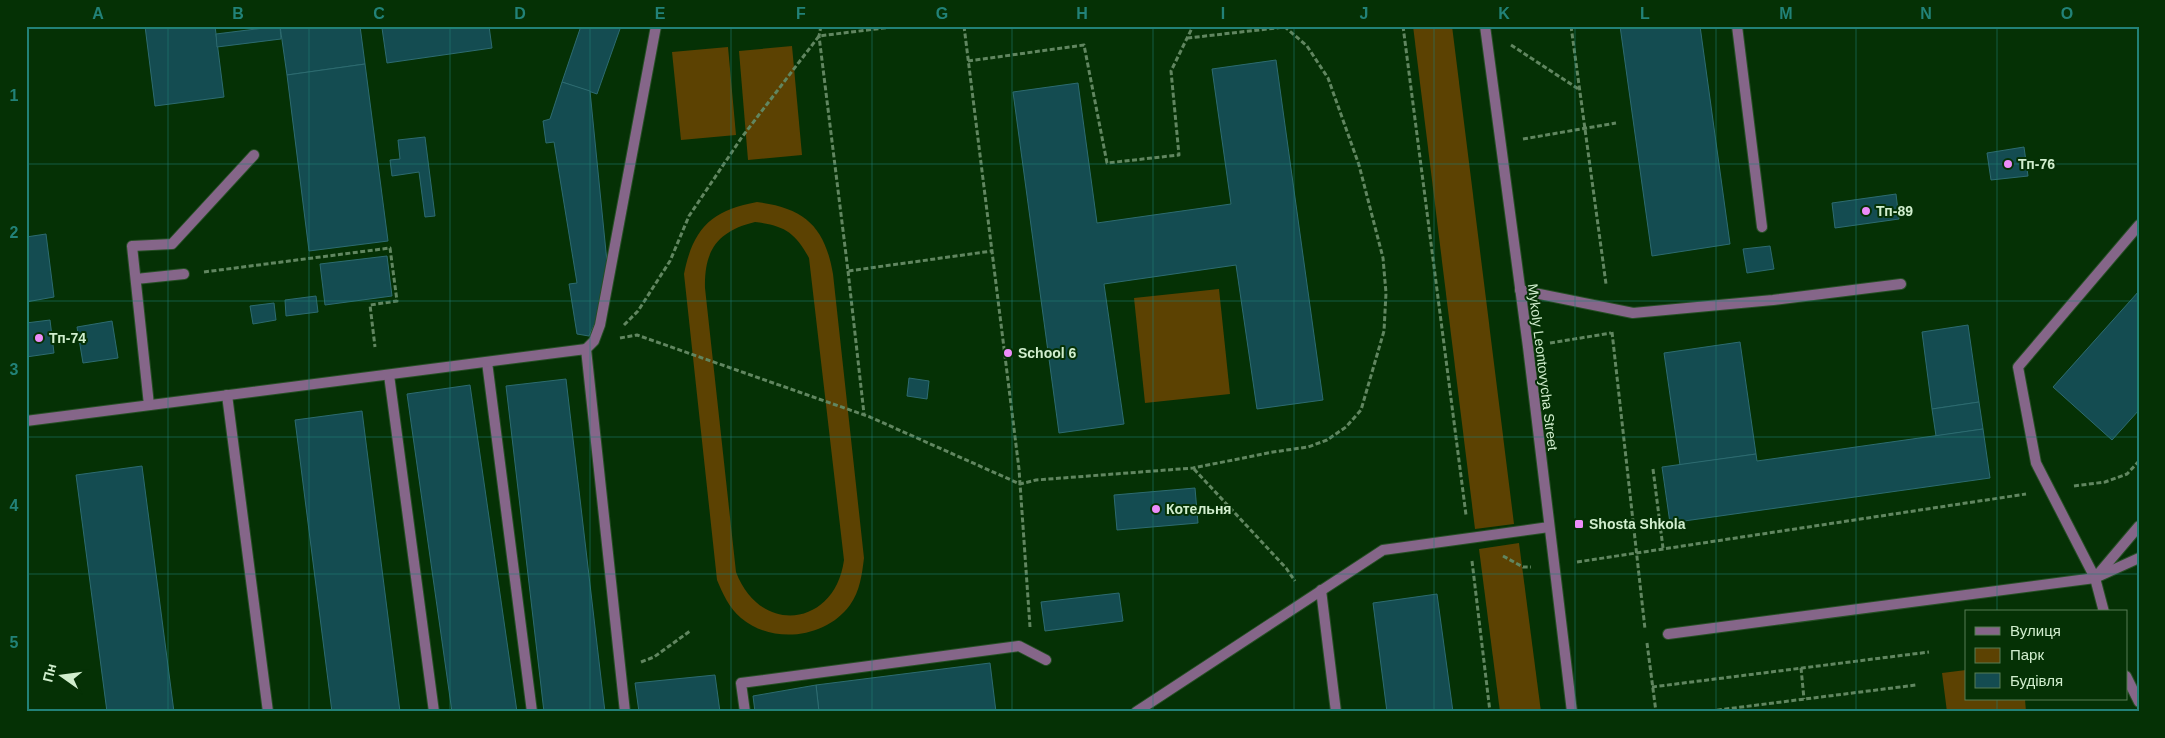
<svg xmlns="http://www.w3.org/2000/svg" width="2165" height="738" font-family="Helvetica,sans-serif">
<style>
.green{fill:#5c4202;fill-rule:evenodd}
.building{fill:#144c51;stroke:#2d6b70}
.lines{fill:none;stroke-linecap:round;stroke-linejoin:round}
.service-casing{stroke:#264f25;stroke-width:12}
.minor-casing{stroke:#264f25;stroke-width:12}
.tertiary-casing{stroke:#264f25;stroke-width:12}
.path{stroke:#618660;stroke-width:3;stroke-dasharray:5 2.5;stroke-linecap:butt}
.service{stroke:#856689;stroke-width:10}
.minor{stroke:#856689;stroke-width:10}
.tertiary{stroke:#856689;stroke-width:10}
.grid{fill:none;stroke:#228278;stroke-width:1;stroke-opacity:0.55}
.poi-dot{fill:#ed8cf9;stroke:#053105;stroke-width:2}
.labels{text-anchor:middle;stroke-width:4;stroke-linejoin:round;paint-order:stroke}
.poi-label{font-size:14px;font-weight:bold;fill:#d1eece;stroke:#053105;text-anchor:start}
.street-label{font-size:14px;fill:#d1eece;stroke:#053105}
.neatline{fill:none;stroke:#228278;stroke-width:2}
.grid-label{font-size:16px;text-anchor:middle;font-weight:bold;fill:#228278}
</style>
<rect width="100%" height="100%" fill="#053105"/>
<!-- green -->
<g class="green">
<path d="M1413 26H1452L1514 524 1475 529Z"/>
<path d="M792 46 802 155 748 160 739 51Z"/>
<path d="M728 47 736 135 681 140 672 52Z"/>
<path d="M757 202C805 208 825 227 833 274L864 558C862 574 860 591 850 605 826 638 773 645 741 618 729 608 723 594 717 580L684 274C693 228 712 210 757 202ZM755 222C784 225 796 233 809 258L844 560C835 627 760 636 736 572L705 288C704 250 718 231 755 222Z"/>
<path d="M1219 289 1230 394 1145 403 1134 298Z"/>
<path d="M1519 543 1541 712H1500L1479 549Z"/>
<path d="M1966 670V699H2025L2026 712H1947L1942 673Z"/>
</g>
<!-- building -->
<g class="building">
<path d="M145 26H215L224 97 155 106Z"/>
<path d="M280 26 281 39 217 47 216 34Z"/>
<path d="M280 26H360L365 64 287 75Z"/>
<path d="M393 26H489L492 48 387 63 382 28Z"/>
<path d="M581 26H621L597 94 562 82Z"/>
<path d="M1620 26H1700L1730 244 1652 256Z"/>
<path d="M1276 60 1323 400 1257 409 1236 265 1104 284 1124 424 1059 433 1013 92 1078 83 1097 223 1231 204 1212 69Z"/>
<path d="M365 64 388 241 309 251 287 75Z"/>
<path d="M562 82 590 91 608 272 597 319 589 336 577 334 569 284 577 283 554 142 546 143 543 121 550 119Z"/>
<path d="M425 137 435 216 425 217 419 172 392 176 390 160 400 159 398 140Z"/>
<path d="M2024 147 2028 176 1991 180 1987 153Z"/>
<path d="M1896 194 1899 219 1835 228 1832 203Z"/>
<path d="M46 234 54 297 26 302V237Z"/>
<path d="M1770 246 1774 269 1747 273 1743 249Z"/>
<path d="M387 256 392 296 325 305 320 264Z"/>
<path d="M2139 291V410L2112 440 2053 387Z"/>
<path d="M316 296 318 312 286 316 285 300Z"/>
<path d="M274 303 276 320 253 324 250 306Z"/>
<path d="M50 320 54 353 26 357V323Z"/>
<path d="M112 321 118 358 83 363 77 327Z"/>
<path d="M1968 325 1979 402 1932 409 1922 332Z"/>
<path d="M1740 342 1756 454 1680 465 1664 353Z"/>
<path d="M909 378 929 381 927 399 907 396Z"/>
<path d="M566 379 602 687 605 712H544L506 386Z"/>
<path d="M470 385 517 712H452L407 394Z"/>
<path d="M1979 402 1983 429 1936 436 1932 409Z"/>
<path d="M362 411 400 712H332L295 420Z"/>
<path d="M1983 429 1990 478 1670 523 1662 467 1756 454 1757 461Z"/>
<path d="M142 466 174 712H107L76 475Z"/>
<path d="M1195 488 1198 523 1117 530 1114 495Z"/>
<path d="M1119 593 1123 621 1045 631 1041 602Z"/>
<path d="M1437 594 1453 712H1387L1373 603Z"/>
<path d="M990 663 996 712H819L816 685Z"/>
<path d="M715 675 720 712H639L635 683Z"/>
<path d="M816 685 819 712H755L753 696Z"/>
</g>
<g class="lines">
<defs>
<g id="service">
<path d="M1737 26 1762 227"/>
<path d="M136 279 184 274"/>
<path d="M1520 290 1633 313 1773 300 1901 284"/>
<path d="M586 349 594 341 600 325 656 26"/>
<path d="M487 362 532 712"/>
<path d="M389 375 434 712"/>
<path d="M227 395 268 712"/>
<path d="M149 405 132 246 172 244 254 155"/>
<path d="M26 421 586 349 625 712"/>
<path d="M2095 578 2036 463 2018 367 2139 225"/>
<path d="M1321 590 1336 712"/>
<path d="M1668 634 2095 578 2139 558"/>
<path d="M745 712 741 683 1019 646 1046 660"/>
<path d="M1136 712 1383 550 1549 527"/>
</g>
<g id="minor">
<path d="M2104 612 2095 578 2139 526"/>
<path d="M2126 676 2139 702"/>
</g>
<path id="tertiary" d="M1485 26 1528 347 1572 712"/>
</defs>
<!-- service casing -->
<use href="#service" class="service-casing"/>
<!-- minor casing -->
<use href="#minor" class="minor-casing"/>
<!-- tertiary casing -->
<use href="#tertiary" class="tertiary-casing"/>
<!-- path -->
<g class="path">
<path d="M821 26 819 36 848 271 992 251"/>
<path d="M964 26 1019 469 1030 627"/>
<path d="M1403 26 1466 515"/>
<path d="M1571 26 1606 284"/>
<path d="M1511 45 1580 90"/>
<path d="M968 61 1084 45 1107 163 1179 155 1171 71 1193 26"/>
<path d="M1523 139 1616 123"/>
<path d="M848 271 864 414"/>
<path d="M204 272 390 248 397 301 370 305 375 347"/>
<path d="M624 325 638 311 670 261 689 216 742 137 819 36 900 26"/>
<path d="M1612 332 1645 629"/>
<path d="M620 338 637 335 870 417 1020 484 1036 480 1193 468 1273 452 1308 447 1327 440 1346 427 1361 410 1384 331 1386 293 1383 258 1359 165 1328 78 1307 46 1285 27 1188 38"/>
<path d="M1550 343 1611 333"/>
<path d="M1194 469 1286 568 1295 581"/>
<path d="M1653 469 1663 548"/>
<path d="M2074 486 2105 482 2127 474 2139 461"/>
<path d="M1503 556 1523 567H1531"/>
<path d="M1472 561 1490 712"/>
<path d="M1577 562 2026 494"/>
<path d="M1647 643 1656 712"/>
<path d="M641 662 654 657 690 631"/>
<path d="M1801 668 1804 699"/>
<path d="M1652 687 1929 652"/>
<path d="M1702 712 1916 685"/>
</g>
<!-- service -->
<use href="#service" class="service"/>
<!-- minor -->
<use href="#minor" class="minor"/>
<!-- tertiary -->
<use href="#tertiary" class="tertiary"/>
</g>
<!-- grid -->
<path class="grid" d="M168 26V712M309 26V712M450 26V712M590 26V712M731 26V712M872 26V712M1012 26V712M1153 26V712M1294 26V712M1434 26V712M1575 26V712M1716 26V712M1856 26V712M1997 26V612M26 164H2139M26 301H2139M26 437H2139M26 574H2139M1997 699V712"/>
<!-- markers -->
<g class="poi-dot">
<circle cx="2008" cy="164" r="5"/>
<circle cx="1866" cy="211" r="5"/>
<circle cx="39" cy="338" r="5"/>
<circle cx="1008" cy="353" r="5"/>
<circle cx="1156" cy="509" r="5"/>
<rect x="1574" y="519" width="10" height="10" rx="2.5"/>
</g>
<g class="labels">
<!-- poi labels -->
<g class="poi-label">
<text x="2018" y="169">Тп-76</text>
<text x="1876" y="216">Тп-89</text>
<text x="49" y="343">Тп-74</text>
<text x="1018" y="358">School 6</text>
<text x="1166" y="514">Котельня</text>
<text x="1589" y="529">Shosta Shkola</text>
</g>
<!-- street labels -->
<g class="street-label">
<text transform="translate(1543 367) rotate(83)" y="5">Mykoly Leontovycha Street</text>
</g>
</g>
<!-- border -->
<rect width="2165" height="738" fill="none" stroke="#053105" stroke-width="55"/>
<!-- legend -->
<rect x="1965" y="610" width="162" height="90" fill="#053105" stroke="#577d55"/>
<rect x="1975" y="627" width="25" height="8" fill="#856689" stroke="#577d55"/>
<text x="2010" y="636" font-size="15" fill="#d1eece">Вулиця</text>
<rect x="1975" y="648" width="25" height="15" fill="#5c4202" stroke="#577d55"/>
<text x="2010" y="660" font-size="15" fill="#d1eece">Парк</text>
<rect x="1975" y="673" width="25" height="15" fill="#144c51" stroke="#577d55"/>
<text x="2010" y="686" font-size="15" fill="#d1eece">Будівля</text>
<!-- north arrow -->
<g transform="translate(62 676) rotate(284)" stroke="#053105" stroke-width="4" paint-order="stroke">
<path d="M0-4L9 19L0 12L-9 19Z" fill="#d1eece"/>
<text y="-8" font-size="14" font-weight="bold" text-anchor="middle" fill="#d1eece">Пн</text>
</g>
<rect x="28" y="28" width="2110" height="682" class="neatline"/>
<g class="grid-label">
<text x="98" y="19">A</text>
<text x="238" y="19">B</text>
<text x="379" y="19">C</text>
<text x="520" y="19">D</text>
<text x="660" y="19">E</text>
<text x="801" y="19">F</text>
<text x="942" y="19">G</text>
<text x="1082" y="19">H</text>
<text x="1223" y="19">I</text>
<text x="1364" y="19">J</text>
<text x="1504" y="19">K</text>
<text x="1645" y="19">L</text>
<text x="1786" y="19">M</text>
<text x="1926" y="19">N</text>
<text x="2067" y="19">O</text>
<text x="14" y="101">1</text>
<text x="14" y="238">2</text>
<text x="14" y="375">3</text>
<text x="14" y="511">4</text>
<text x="14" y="648">5</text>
</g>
</svg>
